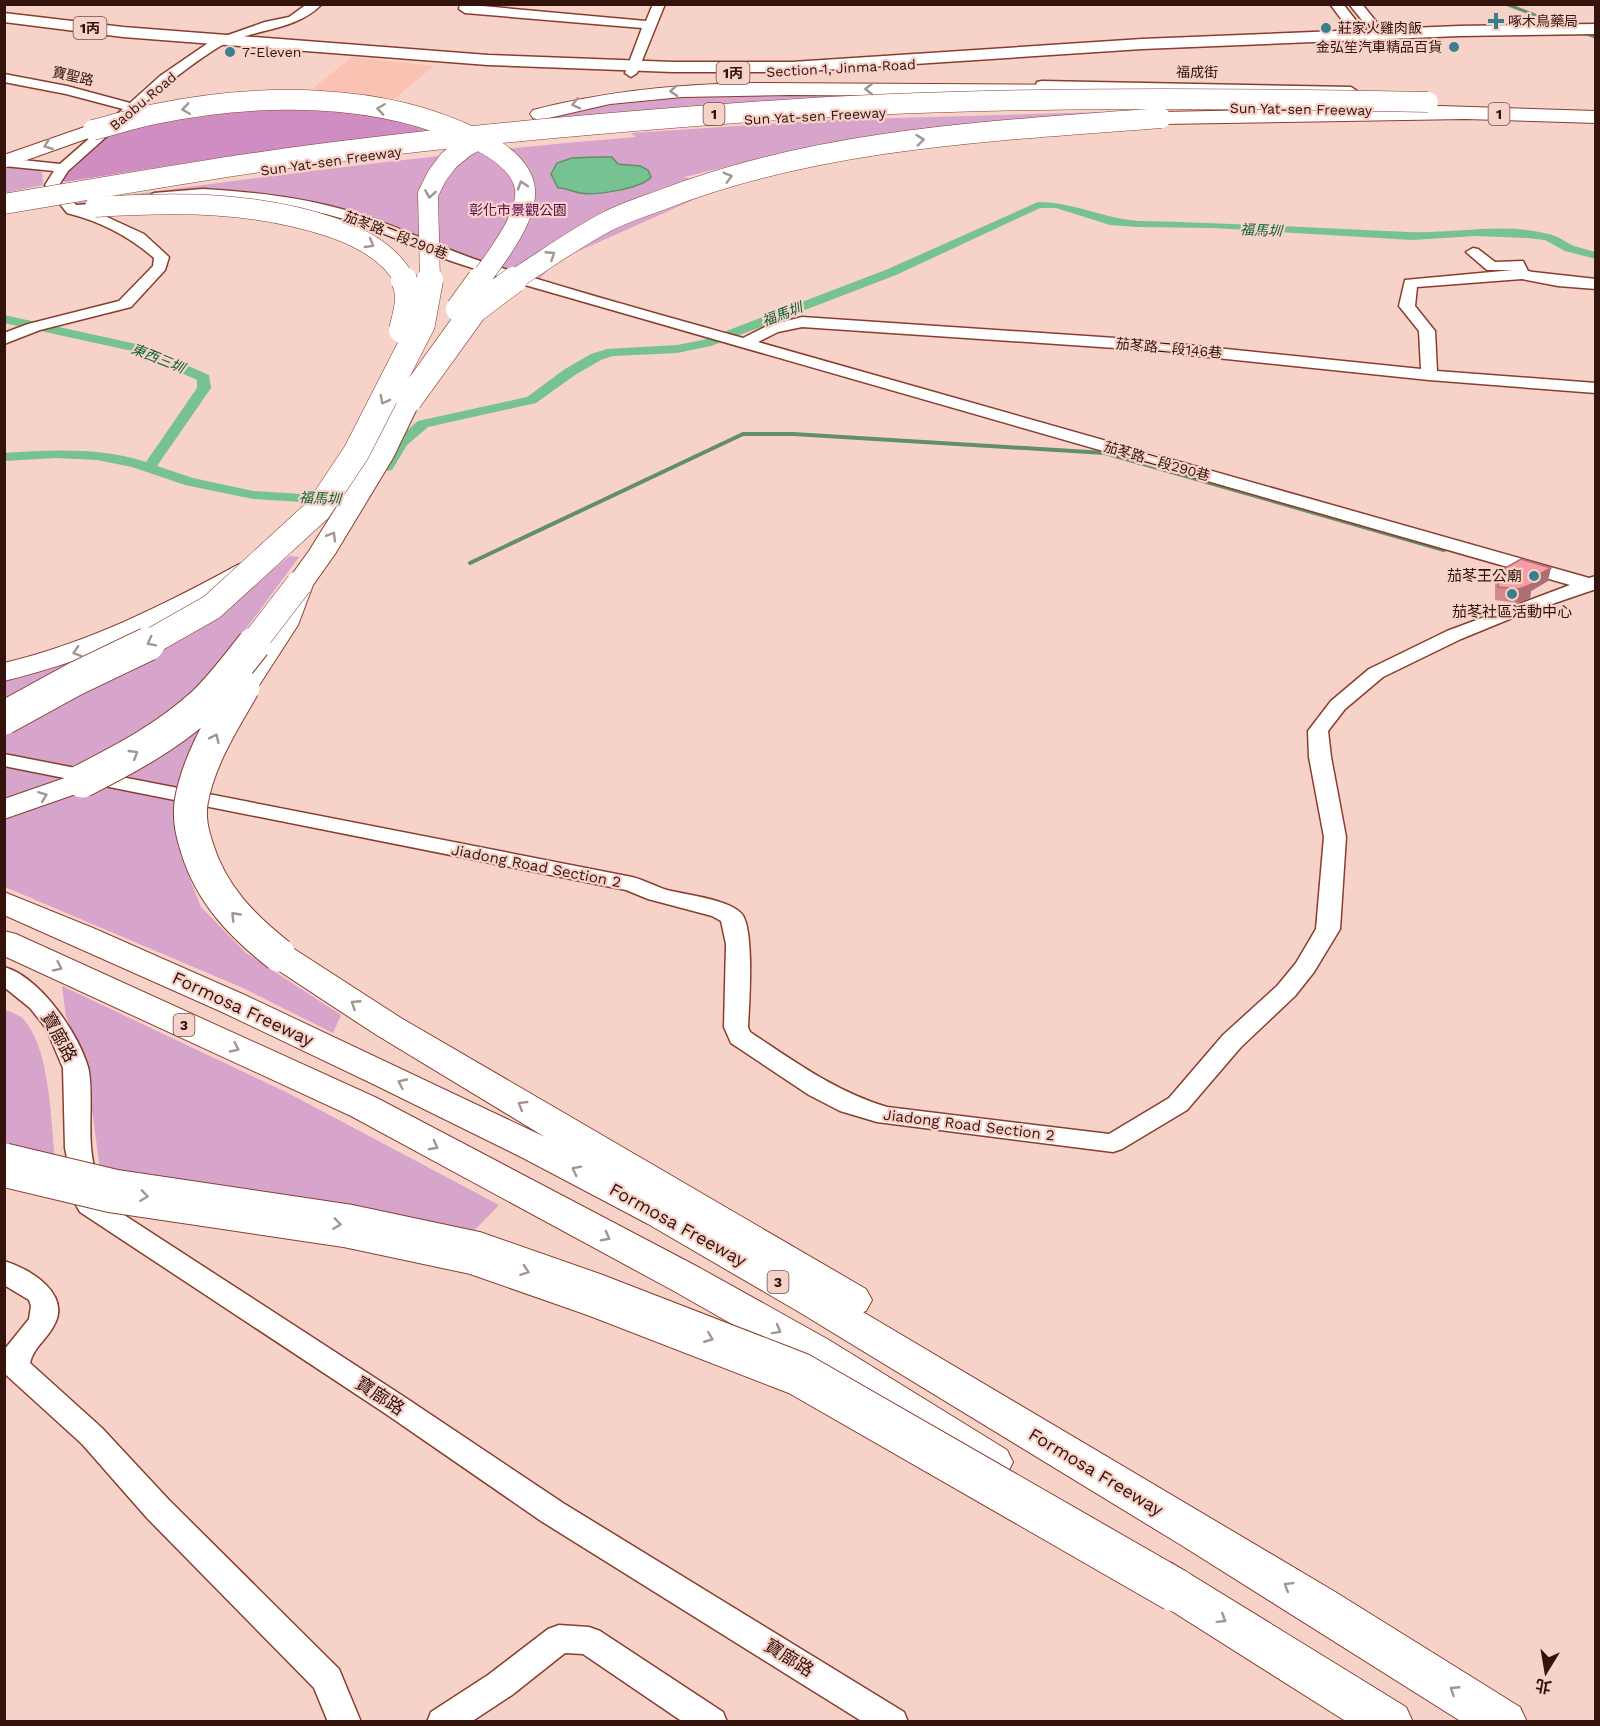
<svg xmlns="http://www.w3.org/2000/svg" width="1600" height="1726" font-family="'Work Sans','Noto Sans TC',sans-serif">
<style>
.built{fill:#fbc1b2}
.green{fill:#d7a4cc}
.forest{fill:#cf8dc2}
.water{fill:#76c290;stroke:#628e68;stroke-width:1.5}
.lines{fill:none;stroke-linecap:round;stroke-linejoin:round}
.stream-far1{stroke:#628e68;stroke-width:3}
.stream{stroke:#628e68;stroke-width:4}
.canal{fill:#76c290;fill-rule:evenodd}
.minor-casing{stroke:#893e2c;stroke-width:3}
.major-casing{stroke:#893e2c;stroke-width:3}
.highway-casing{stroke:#893e2c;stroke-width:2}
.minor{fill:#fff;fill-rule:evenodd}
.major{fill:#fff;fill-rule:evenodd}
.highway{fill:#fff;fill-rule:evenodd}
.highway-bridge-far3-casing{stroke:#893e2c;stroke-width:21;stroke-linecap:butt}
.highway-bridge-far2-casing{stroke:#893e2c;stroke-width:27;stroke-linecap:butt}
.highway-bridge-far1-casing{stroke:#893e2c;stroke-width:35;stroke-linecap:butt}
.highway-bridge-casing{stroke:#893e2c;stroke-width:45;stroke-linecap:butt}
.highway-bridge-far3{stroke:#fff;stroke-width:20}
.highway-bridge-far2{stroke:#fff;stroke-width:26}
.highway-bridge-far1{stroke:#fff;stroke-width:33}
.highway-bridge{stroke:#fff;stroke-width:43}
.wall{fill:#d4878e}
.shaded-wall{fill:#ad6e74}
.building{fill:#f79da5;stroke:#ad6e74;stroke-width:1.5}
.oneway{stroke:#a39592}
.poi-dot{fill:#3b7f8e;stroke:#f7d2c9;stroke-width:2}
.labels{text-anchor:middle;stroke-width:4.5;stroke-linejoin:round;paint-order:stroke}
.far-poi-label{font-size:14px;fill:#33130c;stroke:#f7d2c9;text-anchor:start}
.shield{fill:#f7d2c9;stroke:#6e4c45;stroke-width:1.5}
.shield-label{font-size:14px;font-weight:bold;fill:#33130c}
.far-street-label{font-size:14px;fill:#33130c;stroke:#f7d2c9}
.far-park-label{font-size:14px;fill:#5a0950;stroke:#f7d2c9}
.far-water-label{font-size:14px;font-style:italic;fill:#056336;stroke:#f7d2c9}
.poi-label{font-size:15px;fill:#33130c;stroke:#f7d2c9;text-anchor:end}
.street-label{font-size:15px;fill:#33130c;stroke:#f7d2c9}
.near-street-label{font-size:18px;fill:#33130c;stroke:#f7d2c9}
</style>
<rect width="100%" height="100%" fill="#f7d2c9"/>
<!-- built -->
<path class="built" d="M352 57 434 66 389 103 305 95Z"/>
<!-- green -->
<g class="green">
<path d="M872 90 870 96 548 118 559 113 638 96Z"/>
<path d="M1102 112 1103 117 764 158 684 177 722 187 559 260 535 283 308 205 75 206 79 202C264 176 450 152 636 137L631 133 830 120Z"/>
<path d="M5 166 34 168 42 172 43 185 5 193Z"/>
<path d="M290 556 299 557 206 683 144 735 56 780 5 799V728L226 606Z"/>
<path d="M80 658 5 706V678Z"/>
<path d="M193 721 205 728 177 812 180 854 201 907 246 953 341 1015 333 1033 243 988 5 887 4 817Z"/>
<path d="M62 986 288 1093 499 1205 470 1235 100 1170 85 1056 66 1017Z"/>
<path d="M4 1009C10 1012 17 1014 21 1017 50 1043 51 1121 55 1158L5 1146Z"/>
</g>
<!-- forest -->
<path class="forest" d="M234 108H333L442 129 204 160 64 182 62 179 114 131Z"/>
<!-- water -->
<path class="water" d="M597 157H612L618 164 640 166 648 170 651 177C641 189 591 197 576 192 569 190 566 188 558 188L551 174 557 163 572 158Z"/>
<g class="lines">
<!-- stream-far1 -->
<g class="stream-far1">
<path d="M1506 4 1566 27"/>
<path d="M1580 32 1596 37"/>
</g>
<!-- stream -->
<path class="stream" d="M470 563 743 434H793L1105 453 1444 550"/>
<!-- canal -->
<g class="canal">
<path d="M1038 202C1074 202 1104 219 1140 221 1230 223 1319 228 1408 232 1455 234 1503 222 1549 234 1558 236 1565 242 1574 246 1581 248 1588 250 1596 252V259L1565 251 1545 240 1527 238 1476 236 1412 240 1212 228 1138 227 1110 225 1056 208H1040L896 275 711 346 677 353 613 356 601 360 575 375 536 403 428 427 407 445 392 470 387 471 380 467 396 440 418 421 527 397 565 369 591 354 607 349 677 345 703 340 888 269Z"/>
<path d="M4 315 141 345 209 375 211 388 157 466 193 478 253 491 333 496 340 500 333 504 253 499 185 485 132 467 97 460 56 458 4 461V453C51 450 101 447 146 462L197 388V380L132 351 4 323Z"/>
</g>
<defs>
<g id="minor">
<path d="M307 4H322C294 33 249 28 217 48 162 83 117 128 68 171L59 185 76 205 121 202 123 205 121 208 96 212 144 234 169 257 165 270 131 307 40 330 4 344V333L28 324 119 301 153 266 154 258C129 236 99 221 67 213L45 185 54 171 4 166V158L60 164 123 109 66 94 4 82V74L67 86 130 103 160 76 211 41 265 22 289 17Z"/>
<path d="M460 4 646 21 653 4H665L637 73 631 77 625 73 642 28 465 13 459 9Z"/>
<path d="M1330 4H1343L1365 32 1374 35 1349 4H1362L1386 34 1382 44C1359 48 1343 21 1330 4Z"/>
<path d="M1042 81 1351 87 1357 91 1351 95 1037 88 1036 85 1037 82Z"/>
<path d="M203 189C255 192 310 198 361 215 404 229 445 250 489 264 573 291 658 314 743 338L767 326 802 317 1130 339 1421 369 1419 331 1399 306 1405 280 1513 270H1487L1466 252 1473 248 1478 249 1495 262 1523 261 1528 271 1533 272 1596 279V289L1558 286 1522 279 1417 287 1415 306 1435 331 1437 371 1596 383V393L1429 380 1130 349 802 327 778 332 758 342 1589 578 1596 576V589L1517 616 1461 639 1383 677 1345 709 1328 731 1331 757 1346 837 1340 929 1314 972 1295 996 1241 1047 1187 1110 1122 1149 1113 1152 877 1122 840 1111 809 1095 731 1043 724 1027 726 944 721 921 712 916 648 899 626 890 4 766V754L632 877C644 880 655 886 667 890 686 895 727 899 741 913 755 927 749 1005 748 1027L750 1032C794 1061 836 1092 887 1107L1109 1134 1169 1098 1223 1035 1277 986 1296 963 1316 929 1324 837 1309 757 1308 731 1331 701 1369 669 1447 631 1570 585 518 283 451 261 351 221 326 214 247 200 203 197 154 201 147 197 154 193Z"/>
<path d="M4 967C40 977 78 1033 88 1067 93 1085 89 1125 91 1146 92 1164 98 1182 101 1200L406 1398 563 1503 904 1712 908 1722H863L541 1521 386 1414 80 1212 76 1205 65 1148 63 1068 46 1028 30 1008 4 987Z"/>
<path d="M4 1261C31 1269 73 1295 53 1327 46 1340 33 1348 30 1363L102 1428 169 1500 339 1669 361 1722H328L314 1688 147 1518 82 1444 5 1374 4 1350 29 1319 31 1306 29 1300 4 1285Z"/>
<path d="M559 1625 589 1627 600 1631 723 1712 727 1722H683L583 1654 565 1653 512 1695 471 1722H427L431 1712 488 1675 548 1629Z"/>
</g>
<path id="major" d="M4 13 123 27 488 55 673 62H792L1142 39 1459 26 1596 24V34L1459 36 1142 49 792 72H673L488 65 123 37 4 22Z"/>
<g id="highway">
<path d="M754 83 1082 85 1089 87 1091 91 1089 95 1082 97 790 95 682 97 610 104 540 120 533 118 530 114 533 110C606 91 678 84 754 83Z"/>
<path d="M1441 106 1596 111V123L1465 119 1162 124 1155 122 1152 118 1155 114 1162 112Z"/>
<path d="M93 124 100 126 103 130 100 134 4 168V155Z"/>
<path d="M409 393 418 395 421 400 393 458 335 554 313 585 298 625 254 693 243 696 232 693 228 687 270 625 285 584 309 551 367 458 397 400 400 395Z"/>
<path d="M249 562 259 564 263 570 259 576C176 622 97 658 4 681V663C88 643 164 605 239 564Z"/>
<path d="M82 772 93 774 98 781 93 788 4 819V799Z"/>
<path d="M4 892 93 928 247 996 545 1137 375 1034 267 963 262 955 267 947 279 944 291 947 401 1018 866 1289 872 1300 866 1311 863 1312 1337 1593 1520 1707 1527 1722H1462L1181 1545 799 1312 648 1224 523 1158 373 1084 222 1012 4 915Z"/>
<path d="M4 931 16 934 377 1098 700 1268 829 1340 1007 1450 1013 1462 1007 1474 991 1480 975 1474 799 1362 672 1290 351 1116 4 956Z"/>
<path d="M1156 1558 1172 1563 1406 1707 1413 1722H1347L1140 1591 1133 1577 1140 1563Z"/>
</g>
</defs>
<!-- minor casing -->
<use href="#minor" class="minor-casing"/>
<!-- major casing -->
<use href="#major" class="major-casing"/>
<!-- highway casing -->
<use href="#highway" class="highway-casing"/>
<!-- minor -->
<use href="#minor" class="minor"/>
<!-- major -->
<use href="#major" class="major"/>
<!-- highway -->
<use href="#highway" class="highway"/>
<defs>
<g id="highway-bridge-far3">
<path d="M93 130C114 125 134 118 155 114 257 93 381 91 476 139 496 149 522 165 525 189 528 218 495 259 479 281"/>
<path d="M4 204C122 184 240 163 359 149 476 134 593 124 710 115 949 96 1189 97 1428 102"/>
<path d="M95 207C177 202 255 201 334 228 362 238 391 253 405 281"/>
<path d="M430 281 428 194 437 176 449 160 465 147 483 137"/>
<path d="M512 281C544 261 575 238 608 221 626 212 645 206 664 199 821 138 994 131 1161 118"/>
</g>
<g id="highway-bridge-far2">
<path d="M459 309 480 280"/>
<path d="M402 330C406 313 412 297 404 280"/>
<path d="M409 400 474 310 514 280"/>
<path d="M145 645 212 607 318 510 356 453 422 324 430 280"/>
<path d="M252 645 299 584"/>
</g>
<g id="highway-bridge-far1">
<path d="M243 687C222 723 198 761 191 803 189 820 192 832 197 848 211 894 242 926 279 955"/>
<path d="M4 718 75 679 148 644"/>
<path d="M82 781C125 759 167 737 203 704 222 686 238 664 254 644"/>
</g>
<path id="highway-bridge" d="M4 1165 113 1191 348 1226 475 1253 595 1295 799 1374 1175 1590"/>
</defs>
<!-- highway-bridge-far3 casing -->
<use href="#highway-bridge-far3" class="highway-bridge-far3-casing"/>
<!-- highway-bridge-far2 casing -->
<use href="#highway-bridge-far2" class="highway-bridge-far2-casing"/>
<!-- highway-bridge-far1 casing -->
<use href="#highway-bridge-far1" class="highway-bridge-far1-casing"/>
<!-- highway-bridge casing -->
<use href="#highway-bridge" class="highway-bridge-casing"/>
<!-- highway-bridge-far3 -->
<use href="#highway-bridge-far3" class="highway-bridge-far3"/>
<!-- highway-bridge-far2 -->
<use href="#highway-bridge-far2" class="highway-bridge-far2"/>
<!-- highway-bridge-far1 -->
<use href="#highway-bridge-far1" class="highway-bridge-far1"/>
<!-- highway-bridge -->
<use href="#highway-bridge" class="highway-bridge"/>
</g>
<!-- wall -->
<path class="wall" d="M1498 572 1548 581 1531 591 1530 598 1516 603 1495 600V586Z"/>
<!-- shaded-wall -->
<path class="shaded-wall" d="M1551 568 1548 581 1531 591 1530 598 1516 603 1519 589 1532 578Z"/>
<!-- building -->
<path class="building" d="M1521 559 1551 568 1532 578V584L1519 589 1498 587V572Z"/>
<!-- one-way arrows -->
<defs><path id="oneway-chevron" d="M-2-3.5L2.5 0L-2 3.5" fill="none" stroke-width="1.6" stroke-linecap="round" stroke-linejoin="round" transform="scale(1.5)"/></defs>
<g class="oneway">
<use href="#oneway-chevron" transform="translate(869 89) rotate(-180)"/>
<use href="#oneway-chevron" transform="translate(674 91) rotate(177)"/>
<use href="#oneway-chevron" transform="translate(576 104) rotate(167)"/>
<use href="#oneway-chevron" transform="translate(186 109) rotate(172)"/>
<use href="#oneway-chevron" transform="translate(381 109) rotate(-172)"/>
<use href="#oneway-chevron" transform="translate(920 140) rotate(-6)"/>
<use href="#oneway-chevron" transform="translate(48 145) rotate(160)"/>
<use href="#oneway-chevron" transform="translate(728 177) rotate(-16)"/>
<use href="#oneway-chevron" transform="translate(522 185) rotate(-108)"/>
<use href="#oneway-chevron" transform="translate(430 194) rotate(99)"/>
<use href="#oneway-chevron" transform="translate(370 244) rotate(31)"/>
<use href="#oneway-chevron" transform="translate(551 255) rotate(-33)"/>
<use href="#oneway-chevron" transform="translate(384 400) rotate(118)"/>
<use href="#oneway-chevron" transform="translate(332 536) rotate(-59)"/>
<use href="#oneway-chevron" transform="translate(151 642) rotate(153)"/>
<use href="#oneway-chevron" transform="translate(77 652) rotate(162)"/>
<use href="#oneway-chevron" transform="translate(215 738) rotate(-64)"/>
<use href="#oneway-chevron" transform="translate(134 754) rotate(-31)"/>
<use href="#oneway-chevron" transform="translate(43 796) rotate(-21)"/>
<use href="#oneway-chevron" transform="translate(235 916) rotate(-134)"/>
<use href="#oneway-chevron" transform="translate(58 967) rotate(25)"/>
<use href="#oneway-chevron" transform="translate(355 1004) rotate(-147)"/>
<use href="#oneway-chevron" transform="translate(235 1048) rotate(25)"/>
<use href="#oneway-chevron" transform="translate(402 1083) rotate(-155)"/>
<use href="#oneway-chevron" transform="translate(522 1105) rotate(-149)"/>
<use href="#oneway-chevron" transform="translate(434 1146) rotate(28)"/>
<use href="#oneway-chevron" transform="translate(576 1170) rotate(-153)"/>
<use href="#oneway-chevron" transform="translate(144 1196) rotate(8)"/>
<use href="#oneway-chevron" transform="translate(337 1224) rotate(8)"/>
<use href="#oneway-chevron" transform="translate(606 1237) rotate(28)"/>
<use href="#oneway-chevron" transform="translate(525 1271) rotate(19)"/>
<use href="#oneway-chevron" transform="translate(777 1330) rotate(29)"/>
<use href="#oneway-chevron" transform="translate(709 1338) rotate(22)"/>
<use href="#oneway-chevron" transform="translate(1288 1586) rotate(-149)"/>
<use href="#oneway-chevron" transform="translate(1222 1619) rotate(32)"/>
<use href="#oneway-chevron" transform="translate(1454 1690) rotate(-147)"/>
</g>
<!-- markers -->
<g class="poi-dot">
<path d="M1493 12h6v6h6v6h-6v6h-6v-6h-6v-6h6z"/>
<circle cx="1326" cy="28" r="6"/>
<circle cx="1454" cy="47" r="6"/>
<circle cx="230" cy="52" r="6"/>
<circle cx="1534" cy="576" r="6"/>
<circle cx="1512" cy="594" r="6"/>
</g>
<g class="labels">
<!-- far-poi labels -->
<g class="far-poi-label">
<text x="1508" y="26">啄木鳥藥局</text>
<text x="1338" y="33">莊家火雞肉飯</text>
<text x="1442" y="52" text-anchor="end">金弘笙汽車精品百貨</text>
<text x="242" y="57">7-Eleven</text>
</g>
<!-- shield labels -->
<g class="shield">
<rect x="73.5" y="17" width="33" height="22" rx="4.5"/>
<rect x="716.5" y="62" width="33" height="22" rx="4.5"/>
<rect x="703.5" y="103" width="21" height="22" rx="4.5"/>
<rect x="1488.5" y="103" width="21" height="22" rx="4.5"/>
<rect x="173.5" y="1014" width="21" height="22" rx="4.5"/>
<rect x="767.5" y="1271" width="21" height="22" rx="4.5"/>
</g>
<g class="shield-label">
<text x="90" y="33">1丙</text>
<text x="733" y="78">1丙</text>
<text x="714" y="119">1</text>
<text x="1499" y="119">1</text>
<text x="184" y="1030">3</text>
<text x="778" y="1287">3</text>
</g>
<!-- far-street labels -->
<g class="far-street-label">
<text transform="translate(841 68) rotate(-3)" y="5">Section 1, Jinma Road</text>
<text transform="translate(1197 72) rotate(1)" y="5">福成街</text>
<text transform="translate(73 76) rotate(13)" y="5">寶聖路</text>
<text transform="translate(143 101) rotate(-40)" y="5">Baobu Road</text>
<text transform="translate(1301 109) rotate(1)" y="5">Sun Yat-sen Freeway</text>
<text transform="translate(815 116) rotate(-3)" y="5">Sun Yat-sen Freeway</text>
<text transform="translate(331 161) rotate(-8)" y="5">Sun Yat-sen Freeway</text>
<text transform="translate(396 235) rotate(21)" y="5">茄苳路二段290巷</text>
<text transform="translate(1169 348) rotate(5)" y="5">茄苳路二段146巷</text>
<text transform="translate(1157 461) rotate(16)" y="5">茄苳路二段290巷</text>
</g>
<!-- far-park labels -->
<g class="far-park-label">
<text x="518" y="215">彰化市景觀公園</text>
</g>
<!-- far-water labels -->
<g class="far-water-label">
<text transform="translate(1261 230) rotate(3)" y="5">福馬圳</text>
<text transform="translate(782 314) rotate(-21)" y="5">福馬圳</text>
<text transform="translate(158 358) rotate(22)" y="5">東西三圳</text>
<text transform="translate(320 498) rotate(3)" y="5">福馬圳</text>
</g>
<!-- poi labels -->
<g class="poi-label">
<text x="1522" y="581">茄苳王公廟</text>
<text x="1512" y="617" text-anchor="middle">茄苳社區活動中心</text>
</g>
<!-- street labels -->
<g class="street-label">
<text transform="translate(536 866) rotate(11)" y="5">Jiadong Road Section 2</text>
<text transform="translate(969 1125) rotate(7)" y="5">Jiadong Road Section 2</text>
</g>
<!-- near-street labels -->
<g class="near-street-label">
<text transform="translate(243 1009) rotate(25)" y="6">Formosa Freeway</text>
<text transform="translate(59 1037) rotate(61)" y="6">寶廍路</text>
<text transform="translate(678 1225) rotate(29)" y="6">Formosa Freeway</text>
<text transform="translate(380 1396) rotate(33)" y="6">寶廍路</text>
<text transform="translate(1096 1472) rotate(31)" y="6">Formosa Freeway</text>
<text transform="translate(789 1658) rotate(32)" y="6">寶廍路</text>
</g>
</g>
<!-- border -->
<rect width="1600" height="1726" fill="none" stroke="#33130c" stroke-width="12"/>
<!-- north arrow -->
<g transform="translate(1546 1672) rotate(191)" stroke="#f7d2c9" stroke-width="4.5" paint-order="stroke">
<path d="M0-4.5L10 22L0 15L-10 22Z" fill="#33130c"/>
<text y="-9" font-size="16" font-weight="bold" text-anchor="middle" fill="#33130c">北</text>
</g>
</svg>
